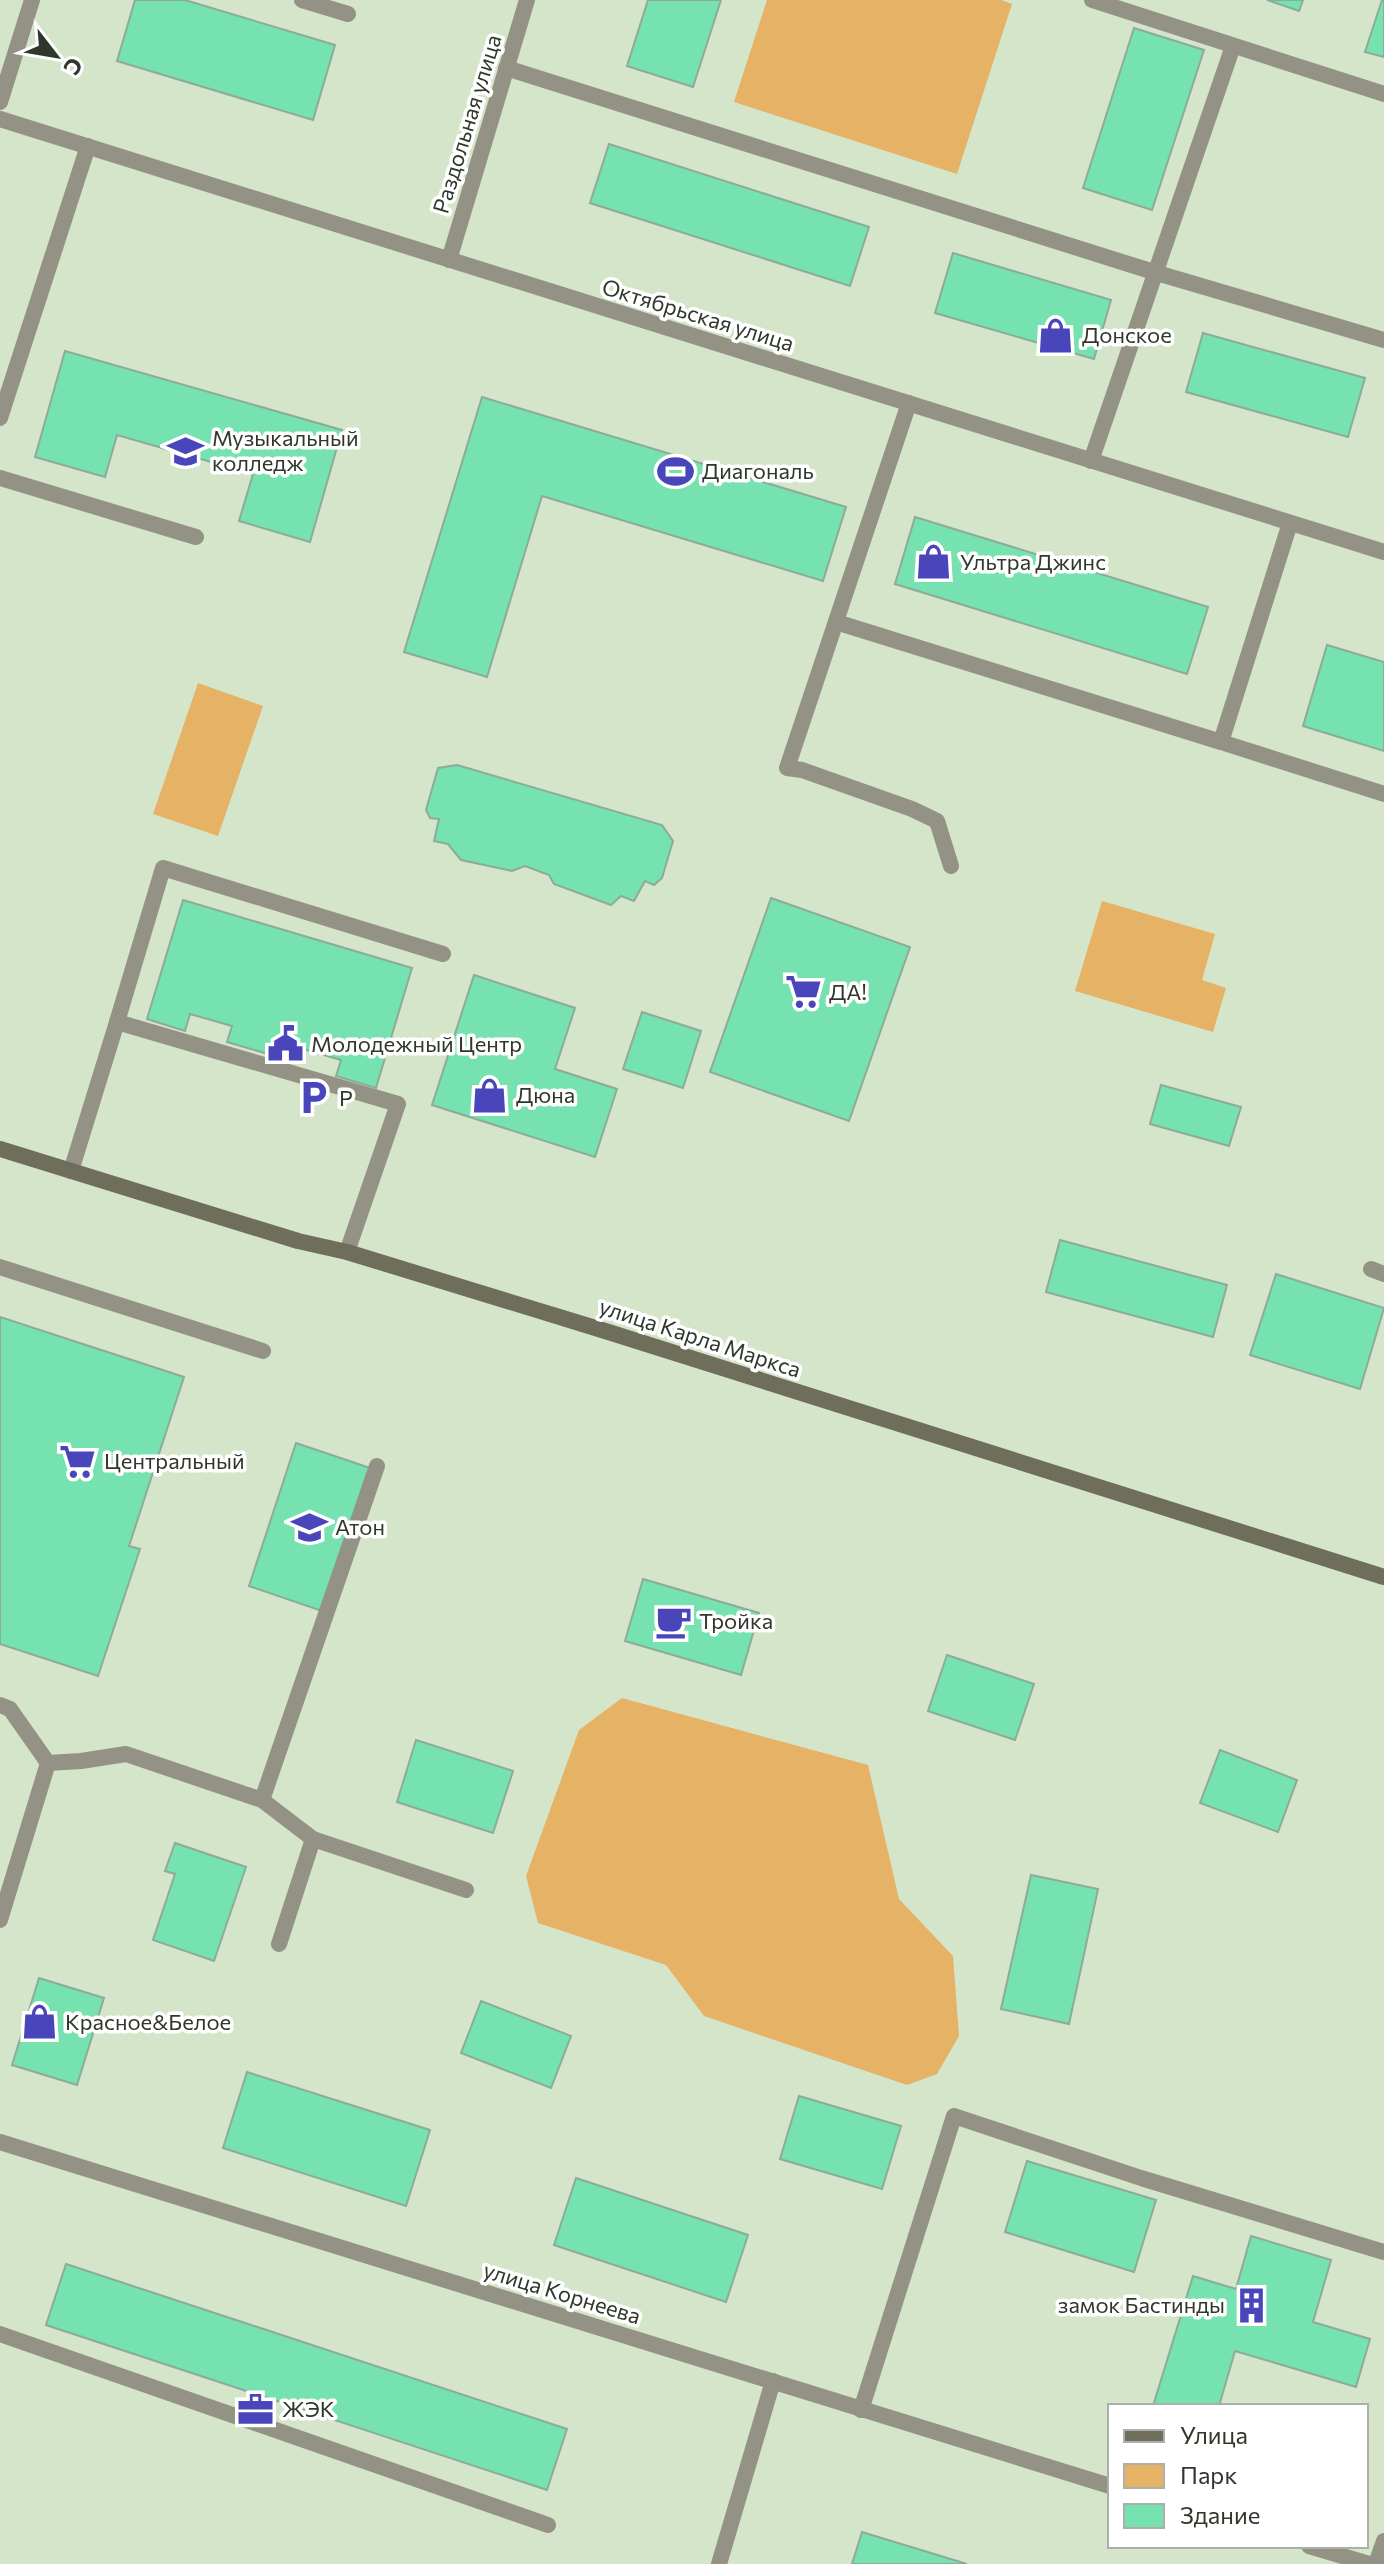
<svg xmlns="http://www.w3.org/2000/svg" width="1384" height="2564" font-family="Commissioner,sans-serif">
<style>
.green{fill:#e6b266}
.building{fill:#76e2b0;stroke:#8cab9b;stroke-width:2}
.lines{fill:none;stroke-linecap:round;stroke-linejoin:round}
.service{stroke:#939285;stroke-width:16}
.minor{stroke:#939285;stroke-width:16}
.secondary{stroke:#6f6e5b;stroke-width:16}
.labels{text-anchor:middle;stroke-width:7;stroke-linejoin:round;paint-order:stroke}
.street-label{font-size:22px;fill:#30372c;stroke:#fff}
.poi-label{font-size:22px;fill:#30372c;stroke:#fff;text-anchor:start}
</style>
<rect width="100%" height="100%" fill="#d4e5c9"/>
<!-- green -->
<g class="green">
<path d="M767 0H1001L1012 4 957 174 734 102Z"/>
<path d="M198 683 263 706 218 836 153 814Z"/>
<path d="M1102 901 1215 934 1202 980 1226 988 1213 1032 1075 991Z"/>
<path d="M622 1698 868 1765 899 1899 953 1956 959 2036 937 2074 907 2085 704 2016 666 1965 538 1923 526 1876 579 1730Z"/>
</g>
<!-- building -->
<g class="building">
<path d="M135 0H185L335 45 313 120 117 61Z"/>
<path d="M648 0H721L693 87 627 66Z"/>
<path d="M1267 0H1303L1299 11Z"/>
<path d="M1382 0H1384V57L1365 52Z"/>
<path d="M1134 28 1204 50 1152 210 1083 188Z"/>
<path d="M609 144 869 227 850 286 590 203Z"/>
<path d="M953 253 1111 300 1094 359 935 313Z"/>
<path d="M1203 333 1365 378 1348 437 1186 392Z"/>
<path d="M65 351 342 430 310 542 239 521 253 474 117 435 105 477 35 457Z"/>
<path d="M482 397 846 507 823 581 542 496 487 677 404 652Z"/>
<path d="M915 517 1208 607 1187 674 895 584Z"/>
<path d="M1327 645 1384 662V751L1303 726Z"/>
<path d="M457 765 662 825 673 841 662 878 654 885 645 881 634 901 621 896 611 905 554 884 549 875 525 866 512 871 461 860 448 844 434 841 439 819 430 818 426 810 438 768Z"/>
<path d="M771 898 910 947 849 1121 710 1072Z"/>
<path d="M183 900 412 968 376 1088 336 1076 341 1060 296 1047 292 1061 227 1042 232 1026 190 1014 185 1031 147 1019Z"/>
<path d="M474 975 575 1008 555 1069 617 1089 595 1157 432 1105Z"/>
<path d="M642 1012 701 1031 683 1088 623 1069Z"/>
<path d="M1161 1085 1241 1107 1229 1146 1150 1124Z"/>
<path d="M1060 1240 1227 1285 1213 1337 1046 1292Z"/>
<path d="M1276 1274 1384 1308 1360 1389 1250 1355Z"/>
<path d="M0 1317 184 1377 129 1546 140 1549 98 1676 0 1644Z"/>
<path d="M296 1443 370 1468 322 1611 249 1586Z"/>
<path d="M643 1579 759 1613 741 1675 625 1641Z"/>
<path d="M947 1655 1034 1684 1015 1740 928 1711Z"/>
<path d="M416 1740 513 1771 493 1833 397 1802Z"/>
<path d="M1220 1750 1297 1780 1278 1832 1200 1803Z"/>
<path d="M175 1843 246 1867 214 1961 153 1940 175 1874 165 1871Z"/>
<path d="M1031 1875 1098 1889 1069 2024 1001 2009Z"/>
<path d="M39 1978 104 1998 77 2085 12 2065Z"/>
<path d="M481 2001 571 2036 551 2088 461 2053Z"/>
<path d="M247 2072 430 2130 406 2206 223 2148Z"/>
<path d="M799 2096 901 2126 882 2189 780 2159Z"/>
<path d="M1027 2161 1156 2200 1134 2272 1005 2232Z"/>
<path d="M576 2178 748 2235 726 2302 554 2245Z"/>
<path d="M1251 2236 1331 2260 1313 2322 1370 2339 1356 2387 1235 2351 1219 2406H1153L1193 2276 1236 2289Z"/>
<path d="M66 2264 567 2429 547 2490 46 2325Z"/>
<path d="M862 2532 967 2564H852Z"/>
</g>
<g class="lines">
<!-- service -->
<g class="service">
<path d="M302 0 348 14"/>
<path d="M1092 0 1384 94"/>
<path d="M506 68 1157 273 1384 340"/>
<path d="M0 102 32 0"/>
<path d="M909 403 787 768 802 770 912 809 937 821 951 866"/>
<path d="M0 418 88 146"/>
<path d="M1091 461 1233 46"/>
<path d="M0 478 196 537"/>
<path d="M1290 523 1221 742 1384 794"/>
<path d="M836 622 1221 742"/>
<path d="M117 1022 163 868 443 954"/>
<path d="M71 1171 117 1022 398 1104 347 1252"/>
<path d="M0 1267 263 1351"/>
<path d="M1371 1269 1384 1274"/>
<path d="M0 1705 10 1709 48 1763"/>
<path d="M262 1800 377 1466"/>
<path d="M313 1839 466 1890"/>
<path d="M0 1920 48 1763 81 1761 126 1754 262 1800 313 1839 279 1944"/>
<path d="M0 2334 548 2525"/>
<path d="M861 2410 954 2116 1141 2178 1384 2252"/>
<path d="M1376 2564 1384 2541"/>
</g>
<!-- minor -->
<g class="minor">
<path d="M0 119 1384 552"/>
<path d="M449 260 527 0"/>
<path d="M0 2142 1110 2486"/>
<path d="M1309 2546 1369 2564"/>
<path d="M719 2564 773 2381"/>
</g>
<!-- secondary -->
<path class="secondary" d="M0 1149 298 1241 347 1252 602 1330 1384 1577"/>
</g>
<!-- icons -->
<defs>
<symbol id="shop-bare" viewBox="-9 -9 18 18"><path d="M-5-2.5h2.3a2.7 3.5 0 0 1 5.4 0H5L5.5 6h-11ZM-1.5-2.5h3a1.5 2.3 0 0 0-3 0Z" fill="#4946bc" stroke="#fff" stroke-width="2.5" paint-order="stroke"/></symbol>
<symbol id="university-bare" viewBox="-9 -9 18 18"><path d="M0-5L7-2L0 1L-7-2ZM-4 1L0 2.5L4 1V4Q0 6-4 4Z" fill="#4946bc" stroke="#fff" stroke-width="2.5" paint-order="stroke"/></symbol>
<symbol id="stadium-bare" viewBox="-9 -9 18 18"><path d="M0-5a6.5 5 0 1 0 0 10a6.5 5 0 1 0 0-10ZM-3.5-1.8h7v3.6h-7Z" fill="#4946bc" stroke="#fff" stroke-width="2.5" paint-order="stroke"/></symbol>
<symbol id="supermarket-bare" viewBox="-9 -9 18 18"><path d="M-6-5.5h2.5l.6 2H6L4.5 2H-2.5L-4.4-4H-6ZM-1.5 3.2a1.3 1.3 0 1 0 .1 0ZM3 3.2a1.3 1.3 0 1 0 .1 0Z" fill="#4946bc" stroke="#fff" stroke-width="2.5" paint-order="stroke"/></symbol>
<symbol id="civic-bare" viewBox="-9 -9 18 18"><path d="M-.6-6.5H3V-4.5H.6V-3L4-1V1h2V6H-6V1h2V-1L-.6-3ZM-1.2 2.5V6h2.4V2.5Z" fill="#4946bc" stroke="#fff" stroke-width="2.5" paint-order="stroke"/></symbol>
<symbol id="parking-bare" viewBox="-9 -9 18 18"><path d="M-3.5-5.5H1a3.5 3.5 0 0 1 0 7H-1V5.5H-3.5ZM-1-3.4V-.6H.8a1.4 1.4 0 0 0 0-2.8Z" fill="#4946bc" stroke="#fff" stroke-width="2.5" paint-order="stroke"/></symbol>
<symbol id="school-bare" viewBox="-9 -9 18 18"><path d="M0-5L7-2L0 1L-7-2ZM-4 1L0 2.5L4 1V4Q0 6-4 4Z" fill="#4946bc" stroke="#fff" stroke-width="2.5" paint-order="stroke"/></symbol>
<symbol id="cafe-bare" viewBox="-9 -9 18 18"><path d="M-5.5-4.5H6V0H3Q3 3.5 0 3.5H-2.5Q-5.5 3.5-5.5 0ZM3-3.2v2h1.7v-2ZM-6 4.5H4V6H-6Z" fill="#4946bc" stroke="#fff" stroke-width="2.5" paint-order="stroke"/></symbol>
<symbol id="building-bare" viewBox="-9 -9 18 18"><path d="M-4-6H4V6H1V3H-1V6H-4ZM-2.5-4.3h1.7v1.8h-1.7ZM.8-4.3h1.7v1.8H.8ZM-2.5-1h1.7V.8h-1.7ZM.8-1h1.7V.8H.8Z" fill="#4946bc" stroke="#fff" stroke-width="2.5" paint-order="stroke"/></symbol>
<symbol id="office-bare" viewBox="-9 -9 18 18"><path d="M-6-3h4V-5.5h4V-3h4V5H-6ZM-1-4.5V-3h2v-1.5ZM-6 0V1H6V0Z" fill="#4946bc" stroke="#fff" stroke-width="2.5" paint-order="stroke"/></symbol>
</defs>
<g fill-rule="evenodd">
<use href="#shop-bare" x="1030" y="310" width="51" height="51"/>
<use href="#university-bare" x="160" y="426" width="51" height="51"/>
<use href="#stadium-bare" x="650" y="446" width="51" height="51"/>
<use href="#shop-bare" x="908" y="536" width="51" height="51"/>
<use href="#supermarket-bare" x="778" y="966" width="51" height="51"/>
<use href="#civic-bare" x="260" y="1018" width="51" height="51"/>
<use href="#shop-bare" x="464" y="1070" width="51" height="51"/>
<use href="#parking-bare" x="288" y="1072" width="51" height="51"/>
<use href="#supermarket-bare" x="52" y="1436" width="51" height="51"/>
<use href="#school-bare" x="284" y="1502" width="51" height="51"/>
<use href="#cafe-bare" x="648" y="1596" width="51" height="51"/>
<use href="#shop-bare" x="14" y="1996" width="51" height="51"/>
<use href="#building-bare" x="1226" y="2280" width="51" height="51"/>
<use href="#office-bare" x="230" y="2384" width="51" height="51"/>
</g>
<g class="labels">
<!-- street labels -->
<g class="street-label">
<text transform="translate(467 124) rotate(-73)" y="8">Раздольная улица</text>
<text transform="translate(698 315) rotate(17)" y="8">Октябрьская улица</text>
<text transform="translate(700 1338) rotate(18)" y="8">улица Карла Маркса</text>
<text transform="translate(562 2293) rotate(17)" y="8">улица Корнеева</text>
</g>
<!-- poi labels -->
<g class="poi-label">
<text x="1082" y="343">Донское</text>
<text x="212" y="446">Музыкальный<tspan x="212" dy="25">колледж</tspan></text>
<text x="702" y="479">Диагональ</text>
<text x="960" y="570">Ультра Джинс</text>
<text x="829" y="1000">ДА!</text>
<text x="311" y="1052">Молодежный Центр</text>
<text x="516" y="1103">Дюна</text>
<text x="339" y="1106">P</text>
<text x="104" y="1469">Центральный</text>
<text x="335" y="1535">Атон</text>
<text x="699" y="1629">Тройка</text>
<text x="65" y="2030">Красное&amp;Белое</text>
<text x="1225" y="2313" text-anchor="end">замок Бастинды</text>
<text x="282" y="2417">ЖЭК</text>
</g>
</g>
<!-- legend -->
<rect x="1108" y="2404" width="260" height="144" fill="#ffffff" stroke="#acafab" stroke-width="2"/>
<rect x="1124" y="2430" width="40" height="12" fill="#6f6e5b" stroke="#acafab" stroke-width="2"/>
<text x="1180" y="2444" font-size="24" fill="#30372c">Улица</text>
<rect x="1124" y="2464" width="40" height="24" fill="#e6b266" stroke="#acafab" stroke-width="2"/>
<text x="1180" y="2484" font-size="24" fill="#30372c">Парк</text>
<rect x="1124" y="2504" width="40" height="24" fill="#76e2b0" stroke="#acafab" stroke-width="2"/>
<text x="1180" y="2524" font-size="24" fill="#30372c">Здание</text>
<!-- north arrow -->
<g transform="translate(56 56) rotate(121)" stroke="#ffffff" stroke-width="6" paint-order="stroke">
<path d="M0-6L14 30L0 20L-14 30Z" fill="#30372c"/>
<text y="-12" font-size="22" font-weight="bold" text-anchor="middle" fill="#30372c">С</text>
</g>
</svg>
